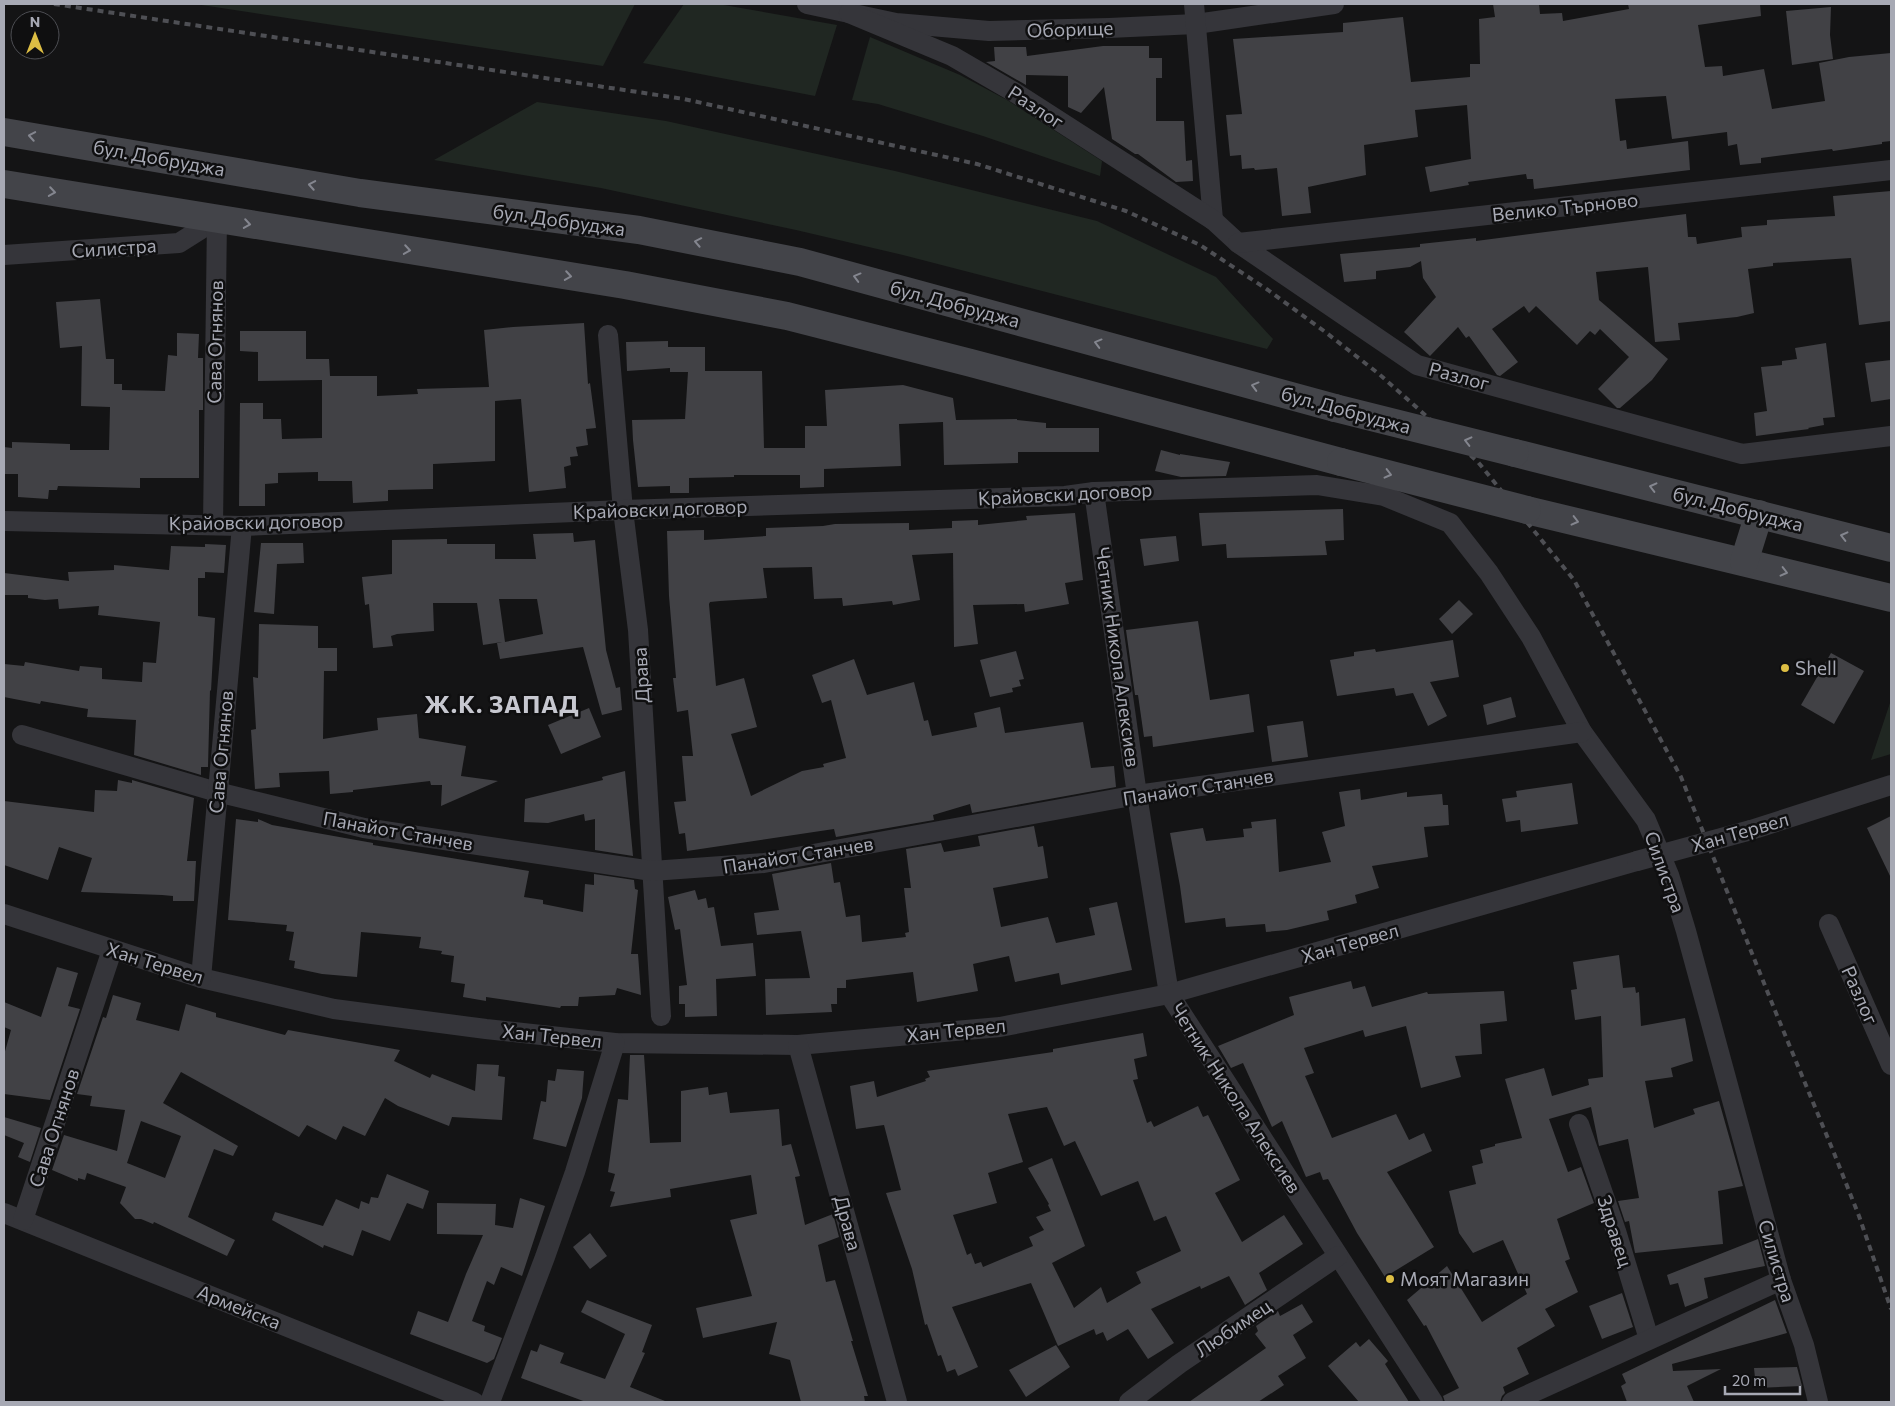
<svg xmlns="http://www.w3.org/2000/svg" width="1895" height="1406" font-family="Commissioner,sans-serif">
<style>
.green{fill:#202722}
.building{fill:#414145;fill-rule:evenodd}
.lines{fill:none;stroke-linecap:round;stroke-linejoin:round}
.minor{stroke:#35353a;stroke-width:20}
.secondary{stroke:#434449;stroke-width:28}
.rail{stroke:#4e4f54;stroke-width:4;stroke-dasharray:6 5;stroke-linecap:butt}
.minor-bridge{stroke:#35353a;stroke-width:20}
.secondary-bridge{stroke:#434449;stroke-width:28}
.oneway{stroke:#84868f}
.poi-dot{fill:#ddbe44;stroke:#0f0f10;stroke-width:2}
.labels{text-anchor:middle;stroke-width:5;stroke-linejoin:round;paint-order:stroke}
.street-label{font-size:19px;fill:#a7a9b4;stroke:#0f0f10}
.poi-label{font-size:19px;fill:#a7a9b4;stroke:#0f0f10;text-anchor:start}
.district-label{font-size:24px;font-weight:bold;letter-spacing:1px;fill:#c7c8d0;stroke:#0f0f10}
</style>
<rect width="100%" height="100%" fill="#141415"/>
<!-- green -->
<g class="green">
<path d="M195 4H635L603 66Z"/>
<path d="M684 4H718L837 25 815 96 643 63Z"/>
<path d="M870 37 960 75 1007 100 1102 161 1100 176 983 136 878 104 852 100Z"/>
<path d="M537 102 666 121 895 171 1097 221 1216 277 1273 339 1267 349 903 255 796 230 601 188 434 160Z"/>
<path d="M1891 700V754L1871 760Z"/>
</g>
<!-- building -->
<g class="building">
<path d="M1493 4H1539L1540 14 1562 13 1563 21 1629 9 1628 4H1760L1761 16 1698 25 1705 67 1722 66 1723 76 1764 69 1772 109 1825 101 1819 63 1849 57 1891 53V141L1882 142V144L1833 151 1832 149 1761 158V163L1740 165 1737 144 1728 146 1727 132 1672 139 1666 96 1615 99 1620 141 1626 140 1627 149 1688 141 1690 170 1534 189 1533 179H1527L1526 174 1468 182 1469 185 1430 192 1425 167 1471 159 1467 105 1415 110 1418 137 1364 145 1366 175 1308 187 1311 213 1282 216 1277 168 1255 170 1254 168 1242 169 1241 155 1230 156 1226 115 1242 114 1233 39 1343 32V23L1403 17 1411 82 1470 77V64H1480L1479 19 1495 17Z"/>
<path d="M1831 7 1830 35 1833 59 1792 65 1786 11Z"/>
<path d="M1103 46H1149V58H1162V78H1156V121H1184L1186 161 1192 160 1193 181 1176 182 1138 154H1135L1112 139 1104 87 1081 113 1068 107V76L1026 75V85L986 62 995 61 994 47H1026L1027 56Z"/>
<path d="M1891 191V321L1859 325 1851 258 1773 263V266L1748 269 1754 313 1737 317 1678 323 1680 340 1655 342 1648 267 1596 272 1599 300 1668 359 1652 380 1620 408H1617L1598 389 1629 357 1600 329 1595 335 1590 331 1577 345 1536 306 1529 313 1524 306 1492 329 1518 362 1500 376 1497 375 1469 336 1466 338 1458 327 1430 356 1404 332 1436 297 1423 278 1421 261 1410 267 1376 271V279L1344 282 1340 254 1420 247V244L1476 238V241L1686 214 1688 237H1696L1697 244 1742 237 1741 227 1767 225V220L1835 216 1833 196Z"/>
<path d="M100 299 106 359H114V384H122V390L165 391 168 355 177 356V333L199 334 198 358H203V410H199V478H140V488L58 486 57 490H49L48 499 18 497V474H4V447L12 448V442L70 444V450H109L110 407 81 406 82 346 60 348 56 302Z"/>
<path d="M584 323 588 384 590 383 596 428 586 429 588 445 576 447 578 456 570 457 571 465 564 467 566 488 529 492 521 399 495 401V461L433 464V489L388 490V501L353 503 352 481H318V472L278 473V483L265 484V506H239L240 403H263V419H281L282 439 322 438V380L258 381V352L240 351V331H306V359H329L330 376H377V396L418 394 417 389 489 387 484 330 513 327Z"/>
<path d="M668 341V347H705V371H762L764 448H805V426H827L825 390 903 385 953 398 956 420 1017 419V420L1046 423V428H1099V452H1018V463L944 465 943 422 899 424 901 466 824 469V487L800 488V475H734V477L689 478V493H670V486L638 487 633 440 632 420 685 419 688 372H670V368L627 371 626 342Z"/>
<path d="M1826 343 1835 417 1823 418 1824 425 1808 428 1809 429 1756 436 1754 413 1767 411 1761 367 1782 365V361L1797 359 1795 348Z"/>
<path d="M1891 360V399L1871 402 1865 363Z"/>
<path d="M1161 450 1180 455V454L1230 462 1226 476 1181 477 1155 471Z"/>
<path d="M1343 509 1344 540 1325 541 1327 555 1227 558 1226 544 1202 546 1199 513Z"/>
<path d="M1075 513 1083 580 1065 583 1069 604 1025 612 1024 604 973 605 978 644 954 647 953 553 912 555 920 600 893 605 892 601 843 606 842 598 814 599 812 567 763 568 767 598 720 601 710 602 709 604 716 686 744 678 757 727 731 734 751 796 802 771 824 767 823 764 846 758 831 700 822 703 812 675 854 659 867 695 914 682 924 721 928 720 932 736 977 727 974 713 1000 707 1005 733 1083 722 1091 768 1114 766 1116 787 972 813 970 804 933 815 934 820 836 837 834 829 687 851 685 833 679 834 674 802 686 801 682 756H693L688 710 677 712 673 678H676L669 596 667 531 704 530V540L766 536V528L823 526 835 524 909 523V530L952 528V521L978 520V525L1027 520 1026 516Z"/>
<path d="M573 533 574 542 595 540 606 650 616 688 620 687 622 710 602 715 583 647 500 659 497 643 502 642 483 645 477 603H433L434 631 397 634 391 636 393 646 373 648 369 604 365 605 362 577 392 574V540L447 539V544H495V559H536L533 534ZM499 599H537L543 634 505 642Z"/>
<path d="M1176 536 1179 561 1144 566 1140 539Z"/>
<path d="M261 543H303L304 563 277 564 274 614 254 612Z"/>
<path d="M205 544 226 545 224 573 205 572V578H198V616L215 618 211 691 210 690 208 767H201V775L134 755 136 720 87 717 88 709 41 701 40 704 4 697V664L24 666 25 662 79 671 80 666 102 668V679L142 682 143 662 156 663 160 622 98 615 99 606 59 609 58 599 45 600 28 598V595H4V573L69 581 68 572 114 570V565L169 570 171 546 205 547Z"/>
<path d="M1459 600 1473 614 1452 634 1439 619Z"/>
<path d="M1198 621 1210 700 1249 694 1254 732 1153 747 1152 736 1144 737 1138 695H1135L1126 630Z"/>
<path d="M259 624 318 626V648H337V671H324L323 739 378 730 377 718 417 714 419 738 466 746 461 776 498 781 441 806 442 785H431L430 781 353 790V792L330 794 329 771 279 773 280 787 255 789 251 730 256 729 253 677 258 678Z"/>
<path d="M1453 640 1459 677 1430 682 1447 716 1428 726 1413 693 1396 696 1394 688 1337 696 1330 660 1354 656V652L1375 649 1376 652Z"/>
<path d="M1016 651 1024 679 1019 680 1021 686 1012 688 1013 692 990 697 980 660Z"/>
<path d="M1831 653 1864 671 1834 724 1801 705Z"/>
<path d="M1511 697 1516 717 1487 725 1483 705Z"/>
<path d="M589 708 601 737 561 754 548 725Z"/>
<path d="M1303 721 1308 757 1272 762 1267 726Z"/>
<path d="M625 771 633 856 595 850V819L585 821 584 814 548 823 524 822 525 799 603 780 602 777Z"/>
<path d="M118 780 132 783V780L194 798 187 861H196L194 901H173V896L162 895 81 892 92 858 59 847 48 880 4 865V801L94 812 95 790 117 791Z"/>
<path d="M1572 783 1578 824 1521 832 1520 820 1506 822 1502 799 1517 797 1516 791Z"/>
<path d="M1360 789 1361 800 1407 792V797L1442 794 1443 805H1448L1449 825 1424 827 1428 857 1372 866 1379 888 1355 895 1357 903 1327 911 1329 920 1287 930 1266 932 1265 924 1226 927 1225 918 1185 923 1180 886 1170 833 1203 828 1206 841 1244 837 1243 829 1252 828 1251 822 1276 819 1279 872 1331 862 1322 832 1345 826 1339 792Z"/>
<path d="M1891 816V878L1867 828Z"/>
<path d="M236 819 258 822V819L272 825 373 843V845L529 871 524 897 543 900V904L583 912 585 884 594 885V874L634 880 635 889 638 890 631 954H638L641 995 617 988 615 995 579 997 578 1006H561L560 1008 486 997V1001L463 997 465 984 451 982 454 956 441 954 442 951 419 948 421 937 361 932 357 977 322 974 294 968 295 961 289 960 294 932 286 931 287 925 228 920Z"/>
<path d="M1034 826 1038 847 1043 846 1048 878 993 888 1001 927 1048 917 1056 943 1095 935 1089 908 1117 902 1132 970 1061 985 1059 973 1015 982 1009 956 973 964 978 991 917 1002 913 972 846 980V988H837V1004H831L832 1012 766 1015 765 979 810 978 801 931 757 935 754 913 779 910 772 874 831 863 834 883 840 882 846 917 860 915 862 942 906 937 905 933 909 932 904 888H911L906 849 941 843 944 852 980 846 978 836Z"/>
<path d="M695 890 698 900 706 898 708 908 714 907 721 946 753 943 756 976 716 979 717 1016 685 1017V1004H679V986L687 985 680 929 675 930 668 897Z"/>
<path d="M1619 955 1623 988 1635 987 1636 993 1639 992 1641 1026 1685 1018 1693 1061 1671 1068 1673 1077 1645 1081 1654 1128 1695 1114 1693 1109 1719 1101 1743 1186 1718 1191 1723 1244 1635 1253 1629 1221 1625 1222 1618 1201 1639 1198 1628 1139 1599 1146 1591 1107 1549 1119 1568 1172 1581 1167 1594 1203 1557 1219 1570 1259 1565 1261 1578 1292 1545 1309 1555 1326 1517 1348 1529 1374 1503 1387 1505 1393 1502 1396 1500 1402H1445L1443 1396 1459 1388 1426 1325 1424 1326 1407 1300 1447 1266 1482 1322 1527 1294 1503 1240 1473 1253 1459 1233 1449 1191 1476 1184 1472 1166 1483 1163 1480 1150 1495 1146V1144L1522 1138 1505 1079 1544 1068 1552 1096 1589 1085 1588 1079 1603 1077 1601 1016 1575 1020 1571 990 1577 989 1573 962Z"/>
<path d="M57 967 78 973 68 1006 80 1009 50 1100 4 1094V1055L11 1030 4 1027V1002L41 1017Z"/>
<path d="M1351 981 1353 989 1365 986 1372 1007 1427 992 1428 994 1504 991 1507 1021 1480 1024 1482 1054 1455 1056 1461 1077 1421 1088 1406 1026 1365 1037 1363 1030 1304 1048 1314 1073 1305 1076 1332 1138 1396 1114 1409 1140 1424 1133 1432 1151 1387 1172 1434 1247 1385 1277 1357 1233 1328 1179 1323 1180 1320 1172 1306 1177 1282 1121 1272 1127 1243 1063 1231 1068 1218 1046 1294 1015 1289 997Z"/>
<path d="M113 995 141 1003 136 1020 179 1031 186 1004 216 1013V1017L285 1035 288 1030 400 1050 394 1061 430 1078 432 1074 475 1091 477 1064 499 1065 498 1076 505 1077 502 1120 452 1117 449 1126 398 1106 385 1098 365 1136 343 1126 336 1140 307 1125 299 1137 181 1072 163 1103 238 1146 233 1156 214 1149 188 1217 235 1240 227 1256 154 1222 153 1224 141 1219H135L120 1203 126 1187 87 1173 85 1180 78 1178V1181L52 1170 64 1135 117 1151 125 1110 90 1106 92 1096 77 1094 103 1017 106 1018ZM141 1121 181 1136 165 1178 127 1163Z"/>
<path d="M1143 1033 1147 1056 1134 1059 1138 1079 1133 1080 1147 1123 1151 1121 1154 1127 1198 1106 1203 1117 1208 1115 1240 1180 1215 1193 1242 1242 1284 1215 1303 1244 1259 1273 1267 1290 1245 1305 1229 1276 1201 1289 1200 1286 1151 1309 1174 1343 1148 1359 1128 1329 1107 1341 1103 1332 1096 1335 1094 1329 1058 1346 1031 1283 952 1307 978 1367 958 1376 955 1369 947 1372 941 1355 938 1356 927 1324 925 1325 912 1269 886 1193 901 1190 884 1125 856 1129 850 1086 874 1081 877 1097 926 1081 925 1079 930 1077 927 1071 1053 1052V1049ZM1047 1107 1064 1146 1075 1141 1101 1196 1138 1181 1154 1221 1166 1216 1181 1251 1136 1272 1141 1283 1107 1303 1101 1287 1074 1308 1052 1263 1085 1246 1052 1158 1028 1168 1049 1204 1048 1205 1051 1211 1036 1217 1044 1230 1029 1237 1033 1246 983 1267 981 1262 975 1264 971 1253 967 1255 953 1215 997 1203 988 1173 1023 1162 1008 1114Z"/>
<path d="M630 1055H644L650 1143 681 1142V1091L708 1087 709 1095 727 1092 730 1113 779 1109 782 1146 791 1144 800 1176 795 1177 805 1225 833 1214 839 1237 818 1245 826 1282 835 1280 853 1341H851L868 1396H864L865 1402H801L790 1360 769 1354 777 1322 703 1338 696 1308 752 1296 730 1220 757 1214 751 1175 670 1189 671 1197 610 1207 615 1192 610 1191 615 1174 608 1172 618 1099 628 1100Z"/>
<path d="M557 1069 584 1071 582 1098 566 1147 533 1139 541 1101 546 1102 548 1080 555 1081Z"/>
<path d="M4 1117 41 1128 30 1162 18 1157 24 1143 4 1135Z"/>
<path d="M387 1174 429 1191 423 1209 407 1203 390 1241 362 1230 353 1256 324 1245 323 1248 272 1220 275 1212 323 1226 336 1199 359 1209 361 1201 369 1204 371 1197 378 1198Z"/>
<path d="M520 1198 545 1206 522 1276 501 1267 494 1285 487 1281 472 1321 485 1326 484 1331 502 1338 494 1359 487 1363 410 1334 418 1311 448 1322 466 1274 483 1235 437 1234V1203L496 1204 495 1225 513 1228Z"/>
<path d="M590 1233 607 1256 590 1269 573 1247Z"/>
<path d="M1758 1239 1765 1266 1704 1278 1708 1298 1685 1307 1678 1283 1670 1285 1667 1275Z"/>
<path d="M1622 1293 1633 1327 1602 1339 1589 1306Z"/>
<path d="M587 1300 652 1325 642 1352 645 1353 630 1387 665 1401V1402H586L521 1378 531 1350 537 1352 540 1344 564 1353 560 1363 605 1379 625 1334 581 1312Z"/>
<path d="M1775 1300 1787 1333 1672 1364 1673 1371 1721 1369 1687 1386 1694 1402H1627L1621 1386 1626 1383 1622 1374Z"/>
<path d="M1302 1304 1313 1322 1293 1335 1306 1358 1278 1376 1284 1385 1258 1402H1189L1266 1348 1255 1334 1258 1331 1256 1326 1278 1311 1280 1316Z"/>
<path d="M1369 1339 1388 1361 1385 1364 1409 1402H1359L1328 1366 1356 1342 1360 1347Z"/>
<path d="M1056 1345 1070 1367 1026 1397 1009 1370Z"/>
<path d="M1797 1367 1802 1386 1756 1388 1754 1368Z"/>
</g>
<g class="lines">
<!-- minor -->
<g class="minor">
<path d="M807 4 896 23 989 31 1109 28 1196 24 1334 4"/>
<path d="M1194 4 1213 220"/>
<path d="M849 13 952 56 1014 92 1213 220 1238 243 1417 365 1742 454 1891 436"/>
<path d="M1238 243 1891 170"/>
<path d="M4 255 179 243 217 219"/>
<path d="M608 335 623 510 638 630 661 1016"/>
<path d="M1094 492 1137 795 1169 994 1433 1402"/>
<path d="M4 521 242 526 623 510 1065 496 1094 492 1317 485 1384 496 1450 523 1489 573 1531 637 1582 732 1646 820 1669 875 1686 931 1781 1280 1804 1345 1818 1402"/>
<path d="M213 525 217 219"/>
<path d="M22 735 217 792 364 828 652 871 764 863 1137 795 1582 732"/>
<path d="M1751 830 1891 785"/>
<path d="M4 914 201 978 334 1009 486 1029 615 1043 798 1045 1000 1027 1169 994 1637 861"/>
<path d="M1829 924 1891 1065"/>
<path d="M201 978 242 526"/>
<path d="M798 1045 897 1402"/>
<path d="M1579 1124 1616 1231 1649 1339"/>
<path d="M4 1213 474 1402"/>
<path d="M23 1220 112 950"/>
<path d="M490 1402 545 1257 575 1172 615 1043"/>
<path d="M1129 1402 1179 1364 1338 1256"/>
<path d="M1512 1402 1781 1280"/>
</g>
<!-- secondary -->
<g class="secondary">
<path d="M4 132 360 193 639 230 800 262 1335 408"/>
<path d="M4 184 625 285 787 316 971 363 1341 462"/>
<path d="M1515 453 1891 548"/>
<path d="M1527 510 1891 598"/>
<path d="M1744 562 1759 514"/>
</g>
<!-- rail -->
<path class="rail" d="M54 4 684 99 977 164 1126 211 1200 245 1268 290 1324 331 1379 374 1478 462 1574 580 1681 777 1776 1013 1834 1153 1859 1216 1891 1309"/>
<!-- minor-bridge -->
<path class="minor-bridge" d="M1637 861 1751 830"/>
<!-- secondary-bridge -->
<g class="secondary-bridge">
<path d="M1335 408 1515 453"/>
<path d="M1341 462 1527 510"/>
</g>
</g>
<!-- one-way arrows -->
<defs><path id="oneway-chevron" d="M-2-3.5L2.5 0L-2 3.5" fill="none" stroke-width="1.6" stroke-linecap="round" stroke-linejoin="round" transform="scale(1.25)"/></defs>
<g class="oneway">
<use href="#oneway-chevron" transform="translate(32 136) rotate(-170)"/>
<use href="#oneway-chevron" transform="translate(312 185) rotate(-170)"/>
<use href="#oneway-chevron" transform="translate(52 192) rotate(9)"/>
<use href="#oneway-chevron" transform="translate(247 224) rotate(9)"/>
<use href="#oneway-chevron" transform="translate(698 242) rotate(-169)"/>
<use href="#oneway-chevron" transform="translate(407 250) rotate(9)"/>
<use href="#oneway-chevron" transform="translate(568 276) rotate(9)"/>
<use href="#oneway-chevron" transform="translate(857 277) rotate(-165)"/>
<use href="#oneway-chevron" transform="translate(1098 343) rotate(-165)"/>
<use href="#oneway-chevron" transform="translate(1255 386) rotate(-165)"/>
<use href="#oneway-chevron" transform="translate(1468 441) rotate(-166)"/>
<use href="#oneway-chevron" transform="translate(1388 474) rotate(14)"/>
<use href="#oneway-chevron" transform="translate(1653 487) rotate(-166)"/>
<use href="#oneway-chevron" transform="translate(1575 521) rotate(14)"/>
<use href="#oneway-chevron" transform="translate(1844 536) rotate(-166)"/>
<use href="#oneway-chevron" transform="translate(1784 572) rotate(14)"/>
</g>
<!-- markers -->
<g class="poi-dot">
<circle cx="1785" cy="668" r="5"/>
<circle cx="1390" cy="1279" r="5"/>
</g>
<g class="labels">
<!-- street labels -->
<g class="street-label">
<text transform="translate(1070 29) rotate(-2)" y="7">Оборище</text>
<text transform="translate(1036 107) rotate(33)" y="7">Разлог</text>
<text transform="translate(159 158) rotate(10)" y="7">бул. Добруджа</text>
<text transform="translate(1565 207) rotate(-6)" y="7">Велико Търново</text>
<text transform="translate(559 220) rotate(8)" y="7">бул. Добруджа</text>
<text transform="translate(114 248) rotate(-4)" y="7">Силистра</text>
<text transform="translate(955 304) rotate(15)" y="7">бул. Добруджа</text>
<text transform="translate(215 342) rotate(-89)" y="7">Сава Огнянов</text>
<text transform="translate(1459 376) rotate(15)" y="7">Разлог</text>
<text transform="translate(1346 410) rotate(15)" y="7">бул. Добруджа</text>
<text transform="translate(1065 494) rotate(-3)" y="7">Крайовски договор</text>
<text transform="translate(660 509) rotate(-2)" y="7">Крайовски договор</text>
<text transform="translate(1738 509) rotate(14)" y="7">бул. Добруджа</text>
<text transform="translate(256 522) rotate(-1)" y="7">Крайовски договор</text>
<text transform="translate(1118 657) rotate(82)" y="7">Четник Никола Алексиев</text>
<text transform="translate(641 675) rotate(-93)" y="7">Драва</text>
<text transform="translate(221 752) rotate(-85)" y="7">Сава Огнянов</text>
<text transform="translate(1198 787) rotate(-9)" y="7">Панайот Станчев</text>
<text transform="translate(398 831) rotate(10)" y="7">Панайот Станчев</text>
<text transform="translate(1740 832) rotate(-16)" y="7">Хан Тервел</text>
<text transform="translate(798 855) rotate(-9)" y="7">Панайот Станчев</text>
<text transform="translate(1665 872) rotate(70)" y="7">Силистра</text>
<text transform="translate(1350 943) rotate(-16)" y="7">Хан Тервел</text>
<text transform="translate(155 963) rotate(17)" y="7">Хан Тервел</text>
<text transform="translate(1860 995) rotate(66)" y="7">Разлог</text>
<text transform="translate(956 1030) rotate(-6)" y="7">Хан Тервел</text>
<text transform="translate(552 1036) rotate(6)" y="7">Хан Тервел</text>
<text transform="translate(1236 1098) rotate(57)" y="7">Четник Никола Алексиев</text>
<text transform="translate(54 1128) rotate(-72)" y="7">Сава Огнянов</text>
<text transform="translate(848 1223) rotate(75)" y="7">Драва</text>
<text transform="translate(1615 1231) rotate(72)" y="7">Здравец</text>
<text transform="translate(1777 1261) rotate(73)" y="7">Силистра</text>
<text transform="translate(239 1307) rotate(22)" y="7">Армейска</text>
<text transform="translate(1233 1328) rotate(-34)" y="7">Любимец</text>
</g>
<!-- poi labels -->
<g class="poi-label">
<text x="1795" y="675">Shell</text>
<text x="1400" y="1286">Моят Магазин</text>
</g>
<!-- district labels -->
<g class="district-label">
<text x="502" y="713">Ж.К. ЗАПАД</text>
</g>
</g>
<!-- border -->
<rect width="1895" height="1406" fill="none" stroke="#a7a9b4" stroke-width="10"/>
<!-- north arrow -->
<g transform="translate(35 35)"><circle r="24" fill="#0f0f10" stroke="#4c4d52"/>
<path d="M0-4L9 19L0 12L-9 19Z" fill="#ddbe44"/>
<text y="-8" font-size="14" font-weight="bold" text-anchor="middle" fill="#a7a9b4">N</text>
</g>
<!-- scale -->
<path d="M1725 1386v8h75v-8" fill="none" stroke="#a7a9b4" stroke-width="2.5"/>
<text x="1732" y="1386" font-size="15" fill="#a7a9b4" stroke="#0f0f10" stroke-width="4" paint-order="stroke">20 m</text>
</svg>
